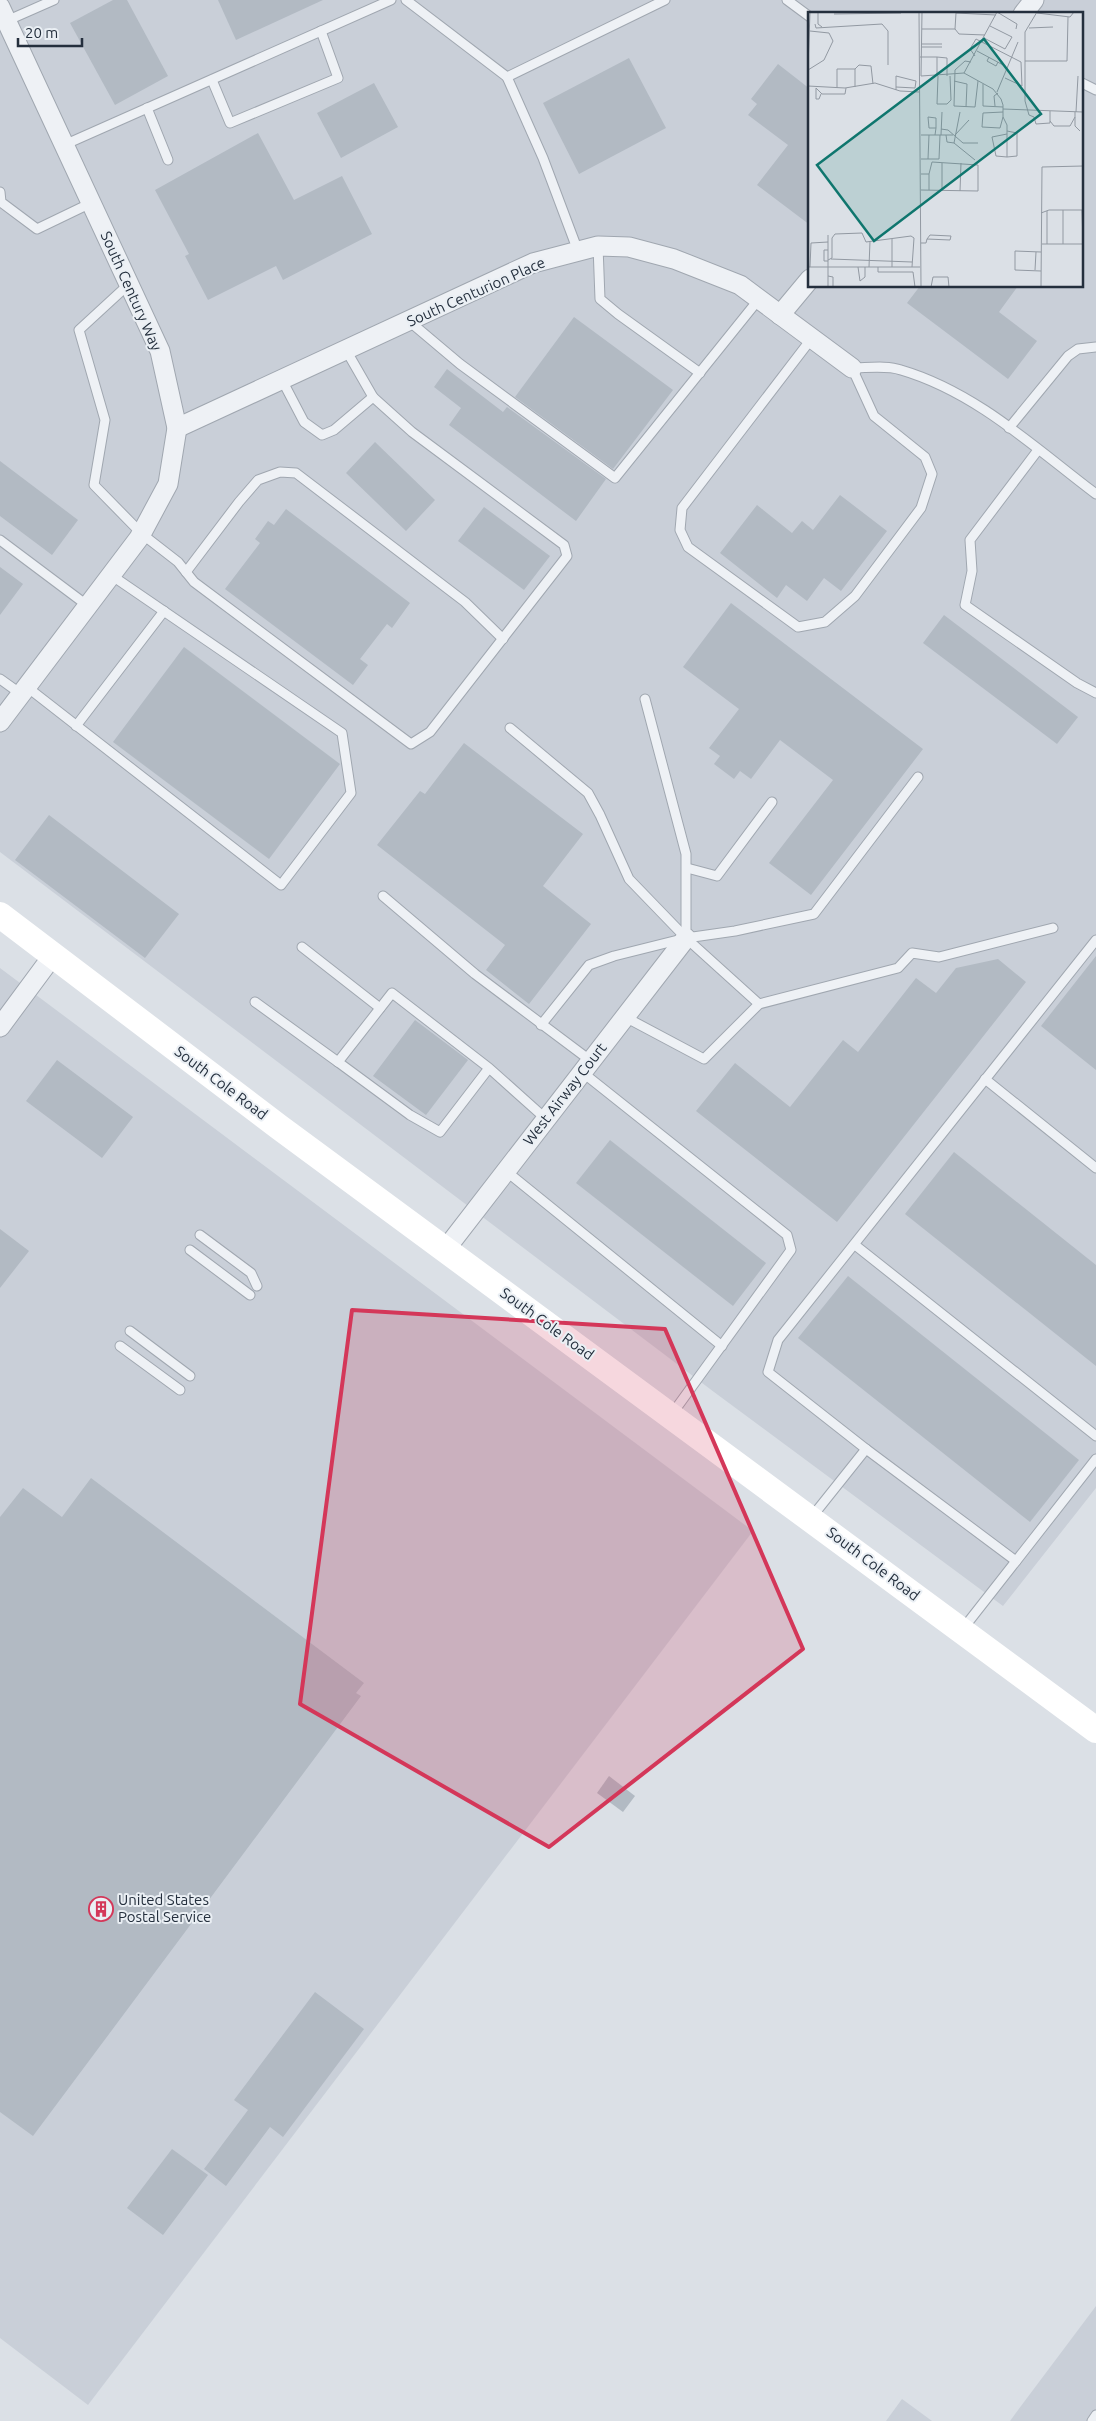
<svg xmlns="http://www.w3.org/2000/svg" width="1096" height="2421" font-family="Ubuntu,sans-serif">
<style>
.built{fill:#c9cfd8;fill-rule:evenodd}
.building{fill:#b2bac3}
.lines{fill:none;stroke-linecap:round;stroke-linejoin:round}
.service-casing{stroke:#a0a7b0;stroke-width:11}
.minor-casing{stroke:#a0a7b0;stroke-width:21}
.service{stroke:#eef1f5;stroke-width:9}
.minor{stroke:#eef1f5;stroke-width:19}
.secondary{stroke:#fff;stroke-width:26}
.marked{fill:#d43759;fill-opacity:0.2;stroke:#d43759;stroke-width:4;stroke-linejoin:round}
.labels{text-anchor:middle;stroke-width:4;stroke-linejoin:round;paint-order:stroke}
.street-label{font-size:15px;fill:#242f3d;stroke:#eaeff4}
.poi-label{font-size:15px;fill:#242f3d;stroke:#eaeff4;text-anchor:start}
.inset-road{fill:none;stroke:#9299a2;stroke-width:1}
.view{fill:#0f766e;fill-opacity:0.15;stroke:#0f766e;stroke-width:2.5}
.inset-edge{fill:none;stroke:#242f3d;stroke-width:2.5}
</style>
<rect width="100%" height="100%" fill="#dbe0e6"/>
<!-- built -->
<g class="built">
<path d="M0 0H1096V1488L1003 1606 714 1392 0 852ZM810 14H1082V286H810Z"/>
<path d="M0 968 753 1531 88 2405 0 2338Z"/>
<path d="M1096 2306V2421H1010L1021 2406Z"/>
<path d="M902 2399 932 2421H886Z"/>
</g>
<!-- building -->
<g class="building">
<path d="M113 0H127L168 76 115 105 70 23Z"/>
<path d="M218 0H323L236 40Z"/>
<path d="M629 58 666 128 579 174 543 103Z"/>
<path d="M778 64 810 89V225L757 185 788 145 748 115 757 104 751 99Z"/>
<path d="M374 83 398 127 341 158 317 113Z"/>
<path d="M258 133 294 200 342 176 372 234 283 280 276 266 208 300 185 256 189 254 155 190Z"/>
<path d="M920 286H1018L999 312 1037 341 1008 379 907 303Z"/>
<path d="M574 317 673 390 613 469 515 397Z"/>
<path d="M447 369 503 412 507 407 606 479 576 521 449 425 461 408 434 387Z"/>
<path d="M375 442 435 500 406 531 346 473Z"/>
<path d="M0 461 78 520 52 555 0 516Z"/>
<path d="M840 495 887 531 841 591 824 578 807 601 786 585 777 598 720 553 757 505 792 533 802 521 813 530Z"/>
<path d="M484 507 550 556 524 590 458 541Z"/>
<path d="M286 509 410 603 392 628 387 624 360 659 368 665 353 685 225 589 260 543 255 539 268 521 274 525Z"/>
<path d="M0 567 23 584 0 615Z"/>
<path d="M731 603 923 749 811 895 769 863 833 780 780 740 751 779 740 771 734 779 714 764 720 756 709 748 739 709 683 667Z"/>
<path d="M944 615 1078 717 1057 744 923 643Z"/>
<path d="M184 647 340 764 269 859 113 742Z"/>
<path d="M464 743 583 834 543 886 591 924 529 1004 486 970 505 945 377 845 420 791 425 794Z"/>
<path d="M49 815 179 914 145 958 15 860Z"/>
<path d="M1096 956V1070L1041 1026Z"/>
<path d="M998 959 1026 982 837 1222 696 1111 735 1063 790 1107 843 1040 858 1052 916 978 936 993 956 968Z"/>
<path d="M415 1020 468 1060 426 1115 373 1076Z"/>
<path d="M57 1060 133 1117 102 1158 26 1101Z"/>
<path d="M610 1140 766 1263 733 1306 576 1183Z"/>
<path d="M954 1152 1096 1265V1366L905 1214Z"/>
<path d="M0 1229 29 1251 0 1288Z"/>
<path d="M848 1276 1079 1460 1030 1522 798 1338Z"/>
<path d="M91 1478 364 1683 356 1693 361 1696 33 2136 0 2112V1517L23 1488 62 1517Z"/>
<path d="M609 1776 635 1796 623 1812 597 1793Z"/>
<path d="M315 1992 364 2029 283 2137 270 2127 226 2186 204 2169 248 2110 234 2100Z"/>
<path d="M172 2149 208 2175 163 2235 127 2208Z"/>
</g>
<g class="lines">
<defs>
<g id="service">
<path d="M406 0 507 77 543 158 578 251"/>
<path d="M787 0 810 17"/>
<path d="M4 22 54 0"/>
<path d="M507 77 665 0"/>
<path d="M212 80 230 123 338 78 321 31"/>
<path d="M1082 83 1096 90"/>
<path d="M147 108 168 160"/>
<path d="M64 145 391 0"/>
<path d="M0 192 1 202 37 229 91 203"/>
<path d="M598 246 600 299 618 314 700 373"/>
<path d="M129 284 79 330 105 420 94 485 142 534 178 562 194 582 411 744 430 732 567 556 564 545 412 432 373 397 346 350"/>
<path d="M409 321 460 364 615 478 759 299"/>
<path d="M812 338 682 508 680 530 688 547 798 627 825 622 855 596 921 508 932 474 925 457 874 416 852 368C867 368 887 365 901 370 976 392 1035 448 1096 494"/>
<path d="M282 380 304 422 322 435 334 430 373 397"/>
<path d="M1009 428 1068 356 1078 349 1096 347"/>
<path d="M1038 450 970 540 972 571 965 605 1077 683 1096 693"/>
<path d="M0 540 88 606"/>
<path d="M186 572 239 502 258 480 280 472 296 473 465 602 503 639"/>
<path d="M0 679 21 694"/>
<path d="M27 687 281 885 351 793 342 733 111 575"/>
<path d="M645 699 686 854V938"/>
<path d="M76 726 164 611"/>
<path d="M510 728 588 793 600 815 629 879 686 938 759 1004"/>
<path d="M687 868 717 876 772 802"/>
<path d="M383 896 475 974 591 1061"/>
<path d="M302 947 380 1008"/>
<path d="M255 1002 338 1062"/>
<path d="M625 1017 704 1059 759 1004 898 968 912 953 939 957 1053 928"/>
<path d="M541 1025 589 965 614 956 686 938 735 931 814 914 918 777"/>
<path d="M489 1068 440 1132 410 1115 338 1062 392 993 489 1068 546 1119"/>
<path d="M582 1072 787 1235 791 1250 672 1414"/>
<path d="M985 1079 1096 1168"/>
<path d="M506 1171 722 1346"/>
<path d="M200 1235 251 1273 257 1286"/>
<path d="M855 1245 1096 1436"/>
<path d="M190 1250 250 1295"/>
<path d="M130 1331 190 1376"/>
<path d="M120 1346 180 1390"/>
<path d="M866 1449 1016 1561"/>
<path d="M811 1518 866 1449 768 1372 778 1340 1096 940"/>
<path d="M962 1630 1096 1459"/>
<path d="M1092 2421 1096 2415"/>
</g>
<g id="minor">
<path d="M0 7 160 351 177 428 168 484 139 538 0 722"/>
<path d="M1023 14 1034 0"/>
<path d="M780 315 810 279"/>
<path d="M177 428 533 263 598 246 629 247 674 259 740 285 852 368"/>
<path d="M0 1027 54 954"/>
<path d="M445 1250 686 938"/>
</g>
</defs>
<!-- service casing -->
<use href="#service" class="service-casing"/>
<!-- minor casing -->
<use href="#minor" class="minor-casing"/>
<!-- service -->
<use href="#service" class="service"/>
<!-- minor -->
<use href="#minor" class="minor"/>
<!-- secondary -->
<path class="secondary" d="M0 915 279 1127 1096 1730"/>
</g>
<!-- marked area -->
<path class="marked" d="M352 1310 665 1329 803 1649 549 1847 300 1704Z"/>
<!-- icons -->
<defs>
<symbol id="building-ring" viewBox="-11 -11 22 22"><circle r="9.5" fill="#eaeff4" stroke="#d43759" stroke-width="1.5"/><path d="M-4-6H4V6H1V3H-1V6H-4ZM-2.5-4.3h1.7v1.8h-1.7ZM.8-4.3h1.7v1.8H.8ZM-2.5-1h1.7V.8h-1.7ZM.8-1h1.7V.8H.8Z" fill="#d43759"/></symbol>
</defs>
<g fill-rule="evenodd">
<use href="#building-ring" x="87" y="1895" width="28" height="28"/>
</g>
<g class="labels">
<!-- street labels -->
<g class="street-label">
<text transform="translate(131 291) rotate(66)" y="5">South Century Way</text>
<text transform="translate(476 292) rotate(-24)" y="5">South Centurion Place</text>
<text transform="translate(221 1083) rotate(37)" y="5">South Cole Road</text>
<text transform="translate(565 1094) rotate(-52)" y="5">West Airway Court</text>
<text transform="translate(547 1324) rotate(36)" y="5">South Cole Road</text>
<text transform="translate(873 1564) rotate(37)" y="5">South Cole Road</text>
</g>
<!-- poi labels -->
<g class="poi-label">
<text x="118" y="1905">United States<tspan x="118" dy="17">Postal Service</tspan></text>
</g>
</g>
<!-- overview -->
<g transform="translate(808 12)">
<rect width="275" height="275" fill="#dbe0e6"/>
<path class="inset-road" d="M10 0V12L14 15M111 0 113 275M189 0 209 12 208 17M229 0 217 20V89L221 103 226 105 228 112 242 111V99M229 1 262 5 266 0M26 2 93 1M275 8V41M7 12 8 16 74 12 80 19V53M221 16 245 15M114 17H147L151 22 177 23M147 17 148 1 188 3M176 26 197 37 204 25 182 14M114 32H134M114 35H134M169 39 197 54M167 44 162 37 168 27 213 50 214 74 197 66M112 45H129V64M129 45 139 46V64M181 45 179 49 188 54 190 50M217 49H259L260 5M163 50 157 49 147 58 146 94 167 95 170 69M0 55 2 0M47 57 51 53 63 54 65 72M0 58 16 48 25 29 21 21 2 19M156 61 185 77 193 87 195 93V105L192 116 174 115 175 101 195 100M113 64 156 61 189 0M113 64 114 0M130 64 129 92H139L143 88 142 64M146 69 159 72 158 95M175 72V94L195 95M0 74 37 76 67 71 92 79 111 80M8 76 14 82H37L38 76M8 76V87H11L13 82M29 76V57H47V75M88 78V64L108 69 107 76 88 75M189 80 210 30M187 94 186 84 190 81M195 97 275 100M267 100V114L272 119M268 100 270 64M195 105 199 113V145L188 144 184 125 199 122M242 109 246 114H262L267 105M133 117 140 118 155 131H170M113 123H145M127 123 128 116V106L120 105 121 116H128M133 123 134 100M138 123 139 130 146 131 167 148M147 123 161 108M146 131 152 100M199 145 209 144V121L199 119M113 147H131L132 123M120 147 121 123M113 162H121L124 150 170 153V179L113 178M121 162V178M134 178V151M152 179 153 151M274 198 275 232M239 199V232M233 201 241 198H275M20 223V275M84 227V255M113 231H118L119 227 142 228 143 224 122 223 119 227M234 232H275M255 232V198M20 238H16V249H20M233 240 207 239V258L233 259M23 247 104 250M20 248 24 246V226L27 222 54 221 58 230 103 224 106 226 104 255M0 255H112M2 255 3 231 20 230M50 255 52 269 57 265V255M61 255 62 229M70 255V260H105L107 275M227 258 228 240M20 264 25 265V275M123 275 125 265H140L141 275M233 275 234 155 275 154"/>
<path class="view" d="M176 27 233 102 66 229 9 153Z"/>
<rect width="275" height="275" class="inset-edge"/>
</g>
<!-- scale -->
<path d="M18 38v8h64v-8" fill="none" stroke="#242f3d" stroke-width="2.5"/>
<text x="25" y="38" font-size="15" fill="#242f3d" stroke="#eaeff4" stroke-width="4" paint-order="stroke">20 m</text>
</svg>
